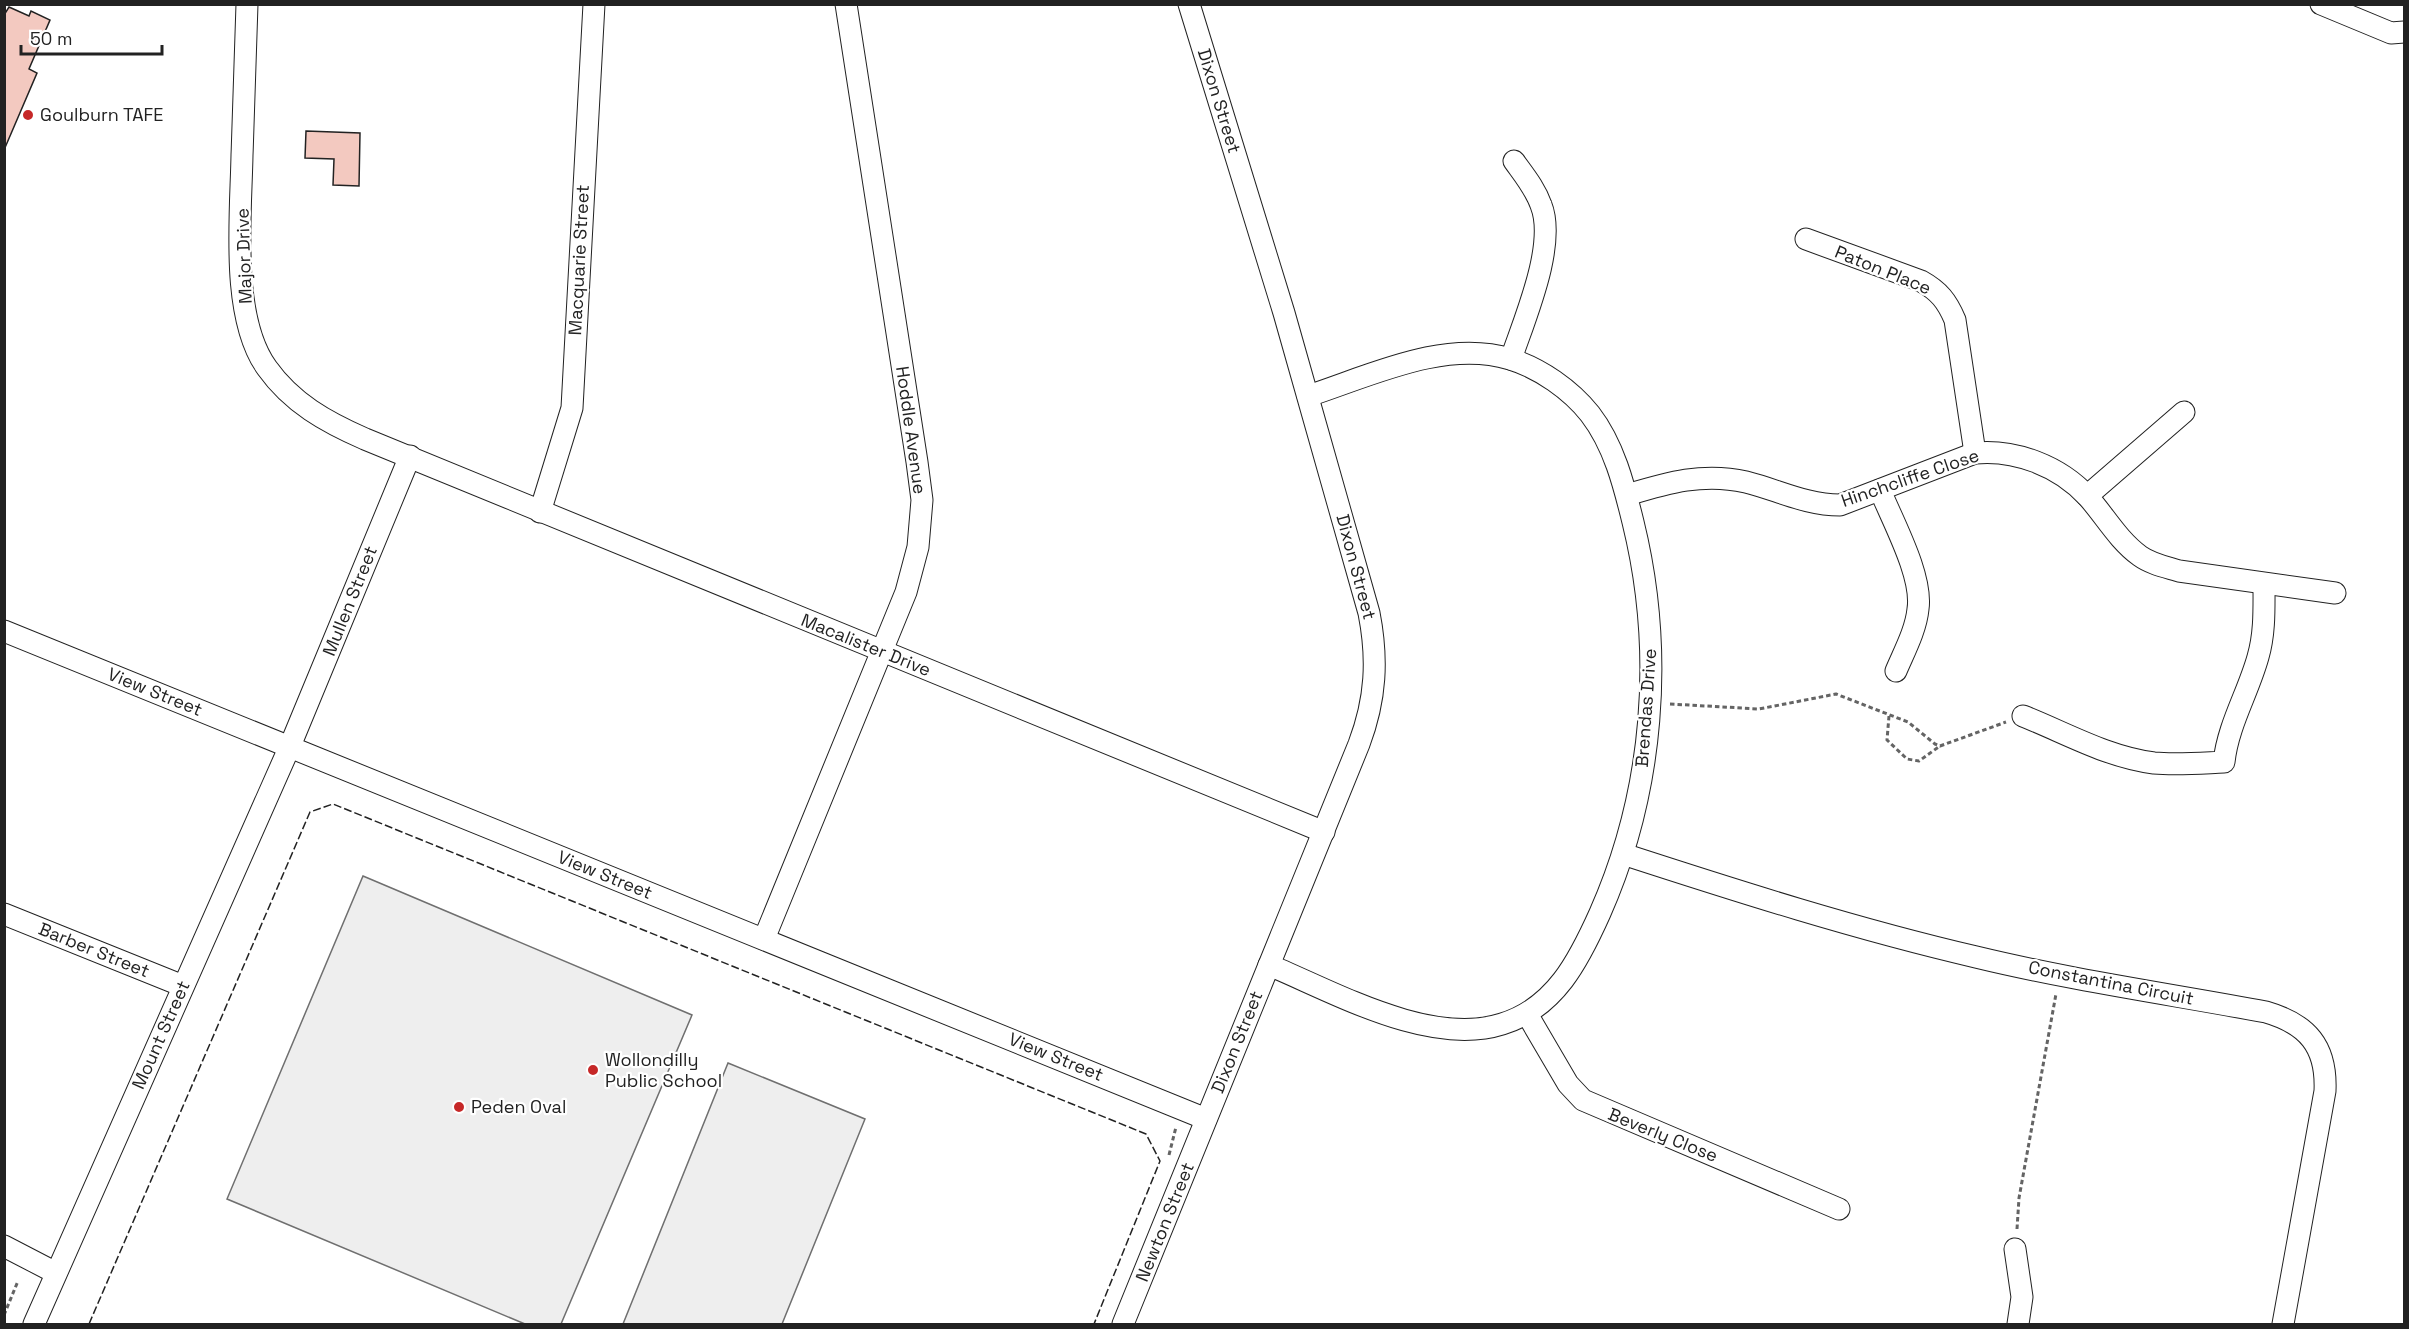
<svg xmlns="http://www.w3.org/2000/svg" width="2409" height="1329" font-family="'Space Grotesk',sans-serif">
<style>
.green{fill:#eee;stroke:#6f6f6f;stroke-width:1.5}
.building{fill:#f3c9c0;stroke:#222;stroke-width:1.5}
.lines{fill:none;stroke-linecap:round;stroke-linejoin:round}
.minor-casing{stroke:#222;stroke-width:23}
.path{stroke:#646464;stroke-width:3;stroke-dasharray:4.5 3;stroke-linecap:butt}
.minor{stroke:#fff;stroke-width:21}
.fence{stroke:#222;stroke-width:1.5;stroke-dasharray:8 3;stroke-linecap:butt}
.poi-dot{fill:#c62828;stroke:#fff;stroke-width:2}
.labels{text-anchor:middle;stroke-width:4.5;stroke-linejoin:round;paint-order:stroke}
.street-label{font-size:18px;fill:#222;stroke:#fff}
.poi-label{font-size:18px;fill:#222;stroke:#fff;text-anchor:start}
</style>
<rect width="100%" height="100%" fill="#fff"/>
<!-- green -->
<g class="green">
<path d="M363 876 692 1015 561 1324H525L227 1199Z"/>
<path d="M728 1063 865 1119 782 1324H623Z"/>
</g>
<!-- building -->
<g class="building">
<path d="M9 7 29 16 31 11 50 20 29 69 37 73 4 150V15Z"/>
<path d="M306 131 360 133 359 186 333 185 334 159 305 158Z"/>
</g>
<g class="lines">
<defs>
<g id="minor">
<path d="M247 4C245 55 244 105 242 155 241 215 230 317 267 368 292 403 326 422 365 439L1324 832"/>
<path d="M2321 4 2391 33 2404 32"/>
<path d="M1806 239 1921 281C1939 291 1947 301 1955 320L1975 453"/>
<path d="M1511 359C1524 320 1557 245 1541 205 1535 188 1524 175 1514 161"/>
<path d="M1880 490C1893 522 1923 576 1918 609 1916 630 1904 652 1896 671"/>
<path d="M1627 495C1667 483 1703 472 1746 482 1778 490 1806 505 1840 505L1975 453C2015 449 2060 466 2088 497 2105 516 2118 540 2140 556 2151 564 2166 567 2179 571L2335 593"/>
<path d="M2087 496 2184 412"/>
<path d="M540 512 572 408 594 4"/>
<path d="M4 631 1206 1119"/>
<path d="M2023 716C2066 733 2107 757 2154 763 2177 765 2201 763 2224 762 2228 725 2248 693 2258 657 2265 633 2264 608 2264 584"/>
<path d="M1623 854C1740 892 1856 929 1976 957 2071 980 2169 994 2266 1012 2307 1024 2327 1046 2325 1091L2283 1324"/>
<path d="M4 914 183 986"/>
<path d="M764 939 906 592 918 547 922 500 917 462 846 4"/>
<path d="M1269 965C1334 992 1430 1047 1502 1024 1555 1008 1579 960 1600 913 1654 791 1665 652 1633 522 1624 485 1614 445 1590 414 1571 390 1540 368 1510 359 1444 339 1370 376 1308 396"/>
<path d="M1527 1014 1568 1084 1583 1100 1839 1209"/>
<path d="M4 1246 56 1273"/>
<path d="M2015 1249 2022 1297 2018 1324"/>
<path d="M34 1324 290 746 410 456"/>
<path d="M1123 1324 1359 744C1376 699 1378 659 1369 613L1284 313 1189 4"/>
</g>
</defs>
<!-- minor casing -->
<use href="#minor" class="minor-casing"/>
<!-- path -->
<g class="path">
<path d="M1670 704 1759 709 1836 694 1908 722 1935 744 1940 746 2006 722"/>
<path d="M1889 716 1887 740 1907 759 1919 761 1940 746"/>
<path d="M1169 1155 1176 1127"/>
<path d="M2017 1229 2019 1198 2056 994"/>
<path d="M4 1315 18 1281"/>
</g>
<!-- minor -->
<use href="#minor" class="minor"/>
<!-- fence -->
<path class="fence" d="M89 1324 310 812 333 804 1146 1134 1160 1161 1094 1324"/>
</g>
<!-- markers -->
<g class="poi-dot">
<circle cx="28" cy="115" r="6"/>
<circle cx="593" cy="1070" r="6"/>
<circle cx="459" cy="1107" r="6"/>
</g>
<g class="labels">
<!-- street labels -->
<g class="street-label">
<text transform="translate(1219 101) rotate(73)" y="6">Dixon Street</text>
<text transform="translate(244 256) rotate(-92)" y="6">Major Drive</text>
<text transform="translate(579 260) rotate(-87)" y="6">Macquarie Street</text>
<text transform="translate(1883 270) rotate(22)" y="6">Paton Place</text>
<text transform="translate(911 430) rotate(82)" y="6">Hoddle Avenue</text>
<text transform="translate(1910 478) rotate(-19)" y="6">Hinchcliffe Close</text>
<text transform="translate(1356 567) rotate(75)" y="6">Dixon Street</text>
<text transform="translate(350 601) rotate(-68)" y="6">Mullen Street</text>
<text transform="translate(866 645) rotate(22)" y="6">Macalister Drive</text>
<text transform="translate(155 692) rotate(22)" y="6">View Street</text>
<text transform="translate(1646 708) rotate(-86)" y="6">Brendas Drive</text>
<text transform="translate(605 875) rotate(22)" y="6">View Street</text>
<text transform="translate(94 950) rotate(22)" y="6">Barber Street</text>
<text transform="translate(2111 983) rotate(11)" y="6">Constantina Circuit</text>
<text transform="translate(161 1035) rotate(-66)" y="6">Mount Street</text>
<text transform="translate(1237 1042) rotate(-68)" y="6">Dixon Street</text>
<text transform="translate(1056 1057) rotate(22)" y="6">View Street</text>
<text transform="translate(1663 1135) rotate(22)" y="6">Beverly Close</text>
<text transform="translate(1165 1222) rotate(-68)" y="6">Newton Street</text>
</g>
<!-- poi labels -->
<g class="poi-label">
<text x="40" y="121">Goulburn TAFE</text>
<text x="605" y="1066">Wollondilly<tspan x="605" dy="21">Public School</tspan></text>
<text x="471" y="1113">Peden Oval</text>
</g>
</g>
<!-- border -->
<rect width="2409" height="1329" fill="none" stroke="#222222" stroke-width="12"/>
<!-- scale -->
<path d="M21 45v9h141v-9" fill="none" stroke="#222222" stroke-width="3"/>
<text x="30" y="45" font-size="18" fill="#222222" stroke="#ffffff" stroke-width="4.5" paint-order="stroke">50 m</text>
</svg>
